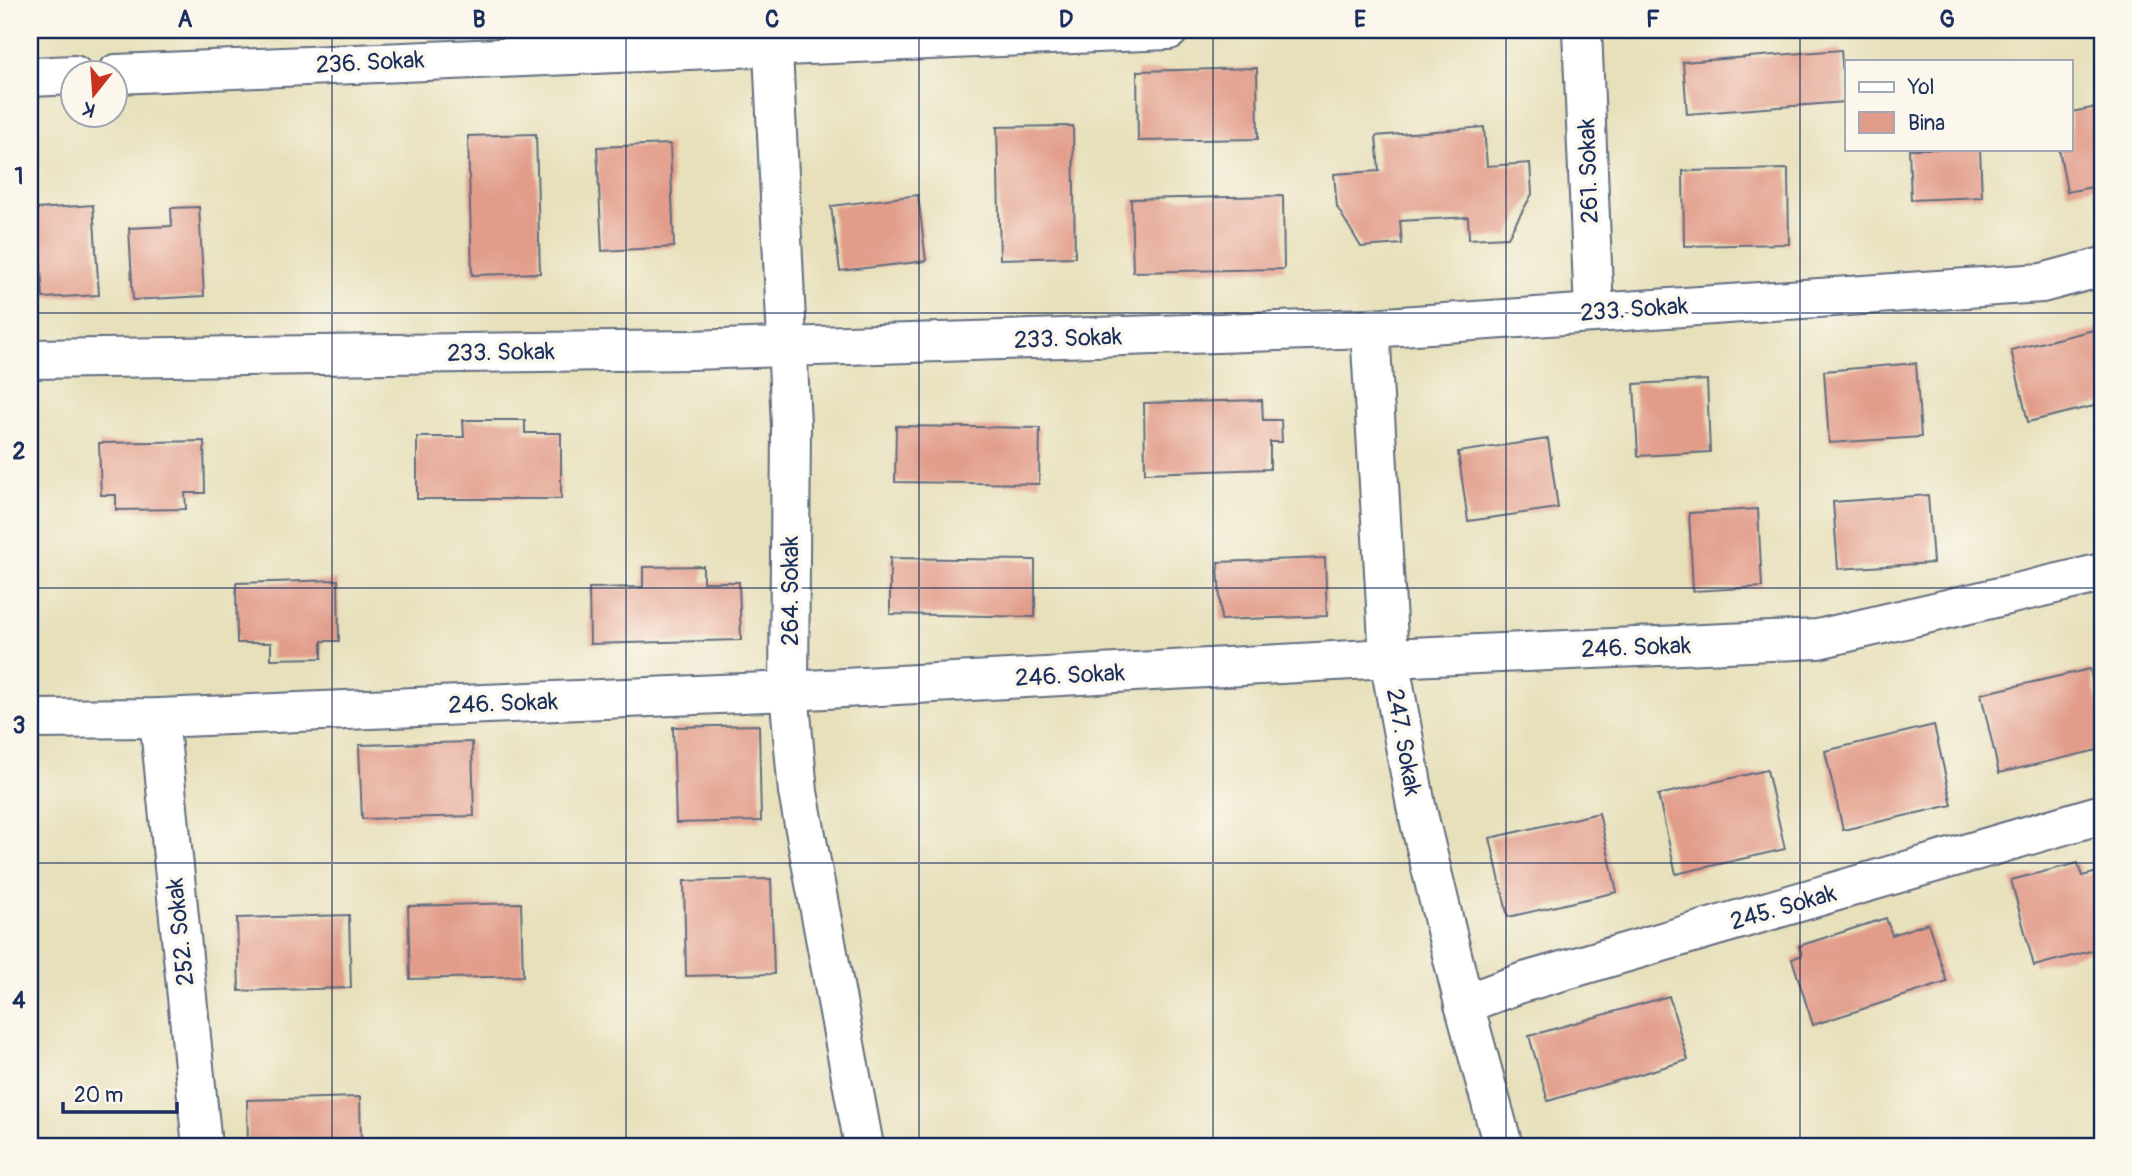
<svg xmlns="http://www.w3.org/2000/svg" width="2132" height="1176" font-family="Pangolin,sans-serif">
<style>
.building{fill:#e29c8a}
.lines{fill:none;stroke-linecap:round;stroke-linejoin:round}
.minor-casing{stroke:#626d7f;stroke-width:42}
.minor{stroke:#fff;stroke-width:38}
.grid{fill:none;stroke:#1b2f5e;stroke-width:2;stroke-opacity:0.55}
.labels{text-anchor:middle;stroke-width:7;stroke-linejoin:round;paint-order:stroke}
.street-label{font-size:24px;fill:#1b2f5e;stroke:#fbf7ec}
.neatline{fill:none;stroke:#1b2f5e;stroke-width:2.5}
.grid-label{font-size:23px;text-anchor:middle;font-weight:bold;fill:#1b2f5e}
</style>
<rect width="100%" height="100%" fill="#fbf7ec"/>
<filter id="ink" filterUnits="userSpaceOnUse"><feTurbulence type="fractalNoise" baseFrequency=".0143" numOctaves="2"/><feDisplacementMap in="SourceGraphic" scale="14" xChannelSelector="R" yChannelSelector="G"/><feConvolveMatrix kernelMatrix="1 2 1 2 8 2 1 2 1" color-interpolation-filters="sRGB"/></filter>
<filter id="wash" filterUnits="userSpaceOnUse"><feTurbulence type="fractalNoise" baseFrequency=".00686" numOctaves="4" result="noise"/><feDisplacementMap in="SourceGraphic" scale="28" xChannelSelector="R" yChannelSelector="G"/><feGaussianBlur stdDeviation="1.57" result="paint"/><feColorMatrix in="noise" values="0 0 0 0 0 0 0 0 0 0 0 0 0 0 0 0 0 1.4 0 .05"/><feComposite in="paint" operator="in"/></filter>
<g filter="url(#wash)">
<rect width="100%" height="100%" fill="#e7e0bb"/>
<g id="blocks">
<!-- building -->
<g class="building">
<path d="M1841 50 1845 102 1687 114 1683 62Z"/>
<path d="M1257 68 1258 139 1138 141 1137 71Z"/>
<path d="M2102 106V185L2067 192 2059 149H2071V112Z"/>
<path d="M1073 126 1075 257 1000 259 997 127Z"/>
<path d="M1484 127 1487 166 1530 163 1532 194 1508 237 1469 239 1468 217 1400 221 1402 244 1361 247 1337 207 1334 174 1379 171 1376 136Z"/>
<path d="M536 134 540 273 472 275 468 136Z"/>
<path d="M670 144 674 247 602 251 597 147Z"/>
<path d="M1909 149H1980L1982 197 1911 200Z"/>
<path d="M1788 169 1789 244 1684 246 1683 171Z"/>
<path d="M918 195 926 261 840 271 831 206Z"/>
<path d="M1283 196 1284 269 1133 272 1131 199Z"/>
<path d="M93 205 99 295 43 298 37 209Z"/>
<path d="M199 207 204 296 133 300 129 228 172 226 171 208Z"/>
<path d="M2102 328V404L2028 422 2011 350Z"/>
<path d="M1916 363 1921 437 1829 443 1824 371Z"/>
<path d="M1707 380 1710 452 1638 456 1634 384Z"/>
<path d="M1262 400 1263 420H1281L1282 442H1270V469L1145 473 1144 403Z"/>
<path d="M463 420H525V433H561V499H417V437H464Z"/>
<path d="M896 426 1040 428 1039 484 895 482Z"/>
<path d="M1548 439 1558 508 1468 521 1458 452Z"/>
<path d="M204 441 205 493H185L186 509 116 510V495H101L99 443Z"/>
<path d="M1928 495 1933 563 1838 569 1833 502Z"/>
<path d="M1758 509 1762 587 1693 591 1689 513Z"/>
<path d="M890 558 1035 560V617L890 614Z"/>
<path d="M1325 558 1327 616 1221 620 1218 562Z"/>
<path d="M703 566V582H739L741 640 590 644 589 588 643 587V567Z"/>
<path d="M338 580 339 641H322V658L271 659V643H237L236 583Z"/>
<path d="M2090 669 2102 722V749L1999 773 1981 694Z"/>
<path d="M759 725 761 821 676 823 673 727Z"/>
<path d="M1934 725 1952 805 1843 830 1825 751Z"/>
<path d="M472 742 474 816 362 819 359 745Z"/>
<path d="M1767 770 1785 849 1676 874 1658 795Z"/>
<path d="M1599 813 1617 892 1508 917 1490 838Z"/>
<path d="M2078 863 2082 876 2102 871V948L2034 966 2011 880Z"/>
<path d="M771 879 774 974 686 976 684 881Z"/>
<path d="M521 903 523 976 410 979 408 906Z"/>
<path d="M349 915 351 988 239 991 237 918Z"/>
<path d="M1886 918 1892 935 1928 923 1947 982 1813 1025 1792 959 1802 955 1799 946Z"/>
<path d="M1669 996 1688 1060 1548 1101 1529 1036Z"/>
<path d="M360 1097 361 1146H248L247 1100Z"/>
</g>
</g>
</g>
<g filter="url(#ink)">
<use href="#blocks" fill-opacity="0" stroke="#626d7f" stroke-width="2"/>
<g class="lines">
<defs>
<g id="minor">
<path d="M772 30 791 425 789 691 798 792 864 1146"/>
<path d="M1582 30 1594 312"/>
<path d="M116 74 1169 30"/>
<path d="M30 77 74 75"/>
<path d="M1370 328 1389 658 1416 806 1464 1004 1503 1146"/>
<path d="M30 359 691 350 1370 328 2042 283 2102 267"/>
<path d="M159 718 202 1146"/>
<path d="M30 719 159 718 789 691 1389 658 1818 639 2102 573"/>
<path d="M1464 1004 1521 983 2102 814"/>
</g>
</defs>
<!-- minor casing -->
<use href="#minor" class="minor-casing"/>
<!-- minor -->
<use href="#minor" class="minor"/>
</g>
</g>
<!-- grid -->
<path class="grid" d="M332 30V1146M626 30V1146M919 30V1146M1213 30V1146M1506 30V1146M1800 30V1146M30 313H2102M30 588H2102M30 863H2102"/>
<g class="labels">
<!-- street labels -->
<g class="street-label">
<text transform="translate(370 62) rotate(-3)" y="8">236. Sokak</text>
<text transform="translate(1588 171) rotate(-92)" y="8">261. Sokak</text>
<text transform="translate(1634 309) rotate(-4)" y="8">233. Sokak</text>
<text transform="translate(1068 338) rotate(-2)" y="8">233. Sokak</text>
<text transform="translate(501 352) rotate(-1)" y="8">233. Sokak</text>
<text transform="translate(790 591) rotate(-90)" y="8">264. Sokak</text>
<text transform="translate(1636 647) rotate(-2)" y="8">246. Sokak</text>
<text transform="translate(1070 675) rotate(-3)" y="8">246. Sokak</text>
<text transform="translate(503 703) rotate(-2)" y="8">246. Sokak</text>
<text transform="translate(1404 742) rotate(80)" y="8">247. Sokak</text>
<text transform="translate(1783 907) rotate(-16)" y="8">245. Sokak</text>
<text transform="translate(180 932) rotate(-96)" y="8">252. Sokak</text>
</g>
</g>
<!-- margin -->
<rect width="2132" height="1176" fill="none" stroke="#fbf7ec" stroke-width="77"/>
<!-- legend -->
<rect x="1845" y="60" width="228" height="91" fill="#fbf7ec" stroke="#a1a7b3" stroke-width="2"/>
<rect x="1859" y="82" width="35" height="10" fill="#ffffff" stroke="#a1a7b3" stroke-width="2"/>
<text x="1908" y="94" font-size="21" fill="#1b2f5e">Yol</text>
<rect x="1859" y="112" width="35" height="21" fill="#e29c8a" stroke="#a1a7b3" stroke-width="2"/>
<text x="1908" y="130" font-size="21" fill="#1b2f5e">Bina</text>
<!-- north arrow -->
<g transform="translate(94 94) rotate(197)"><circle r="33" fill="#fbf7ec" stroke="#a1a7b3" stroke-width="2"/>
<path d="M0-5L12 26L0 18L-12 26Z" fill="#c8321e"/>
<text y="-10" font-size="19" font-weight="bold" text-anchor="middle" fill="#1b2f5e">K</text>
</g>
<!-- scale -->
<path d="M63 1102v10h114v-10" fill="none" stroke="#1b2f5e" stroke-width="3.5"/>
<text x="74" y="1102" font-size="21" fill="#1b2f5e" stroke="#fbf7ec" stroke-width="5" paint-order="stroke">20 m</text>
<rect x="38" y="38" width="2056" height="1100" class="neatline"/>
<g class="grid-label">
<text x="185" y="27">A</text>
<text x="479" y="27">B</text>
<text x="772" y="27">C</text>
<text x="1066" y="27">D</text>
<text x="1360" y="27">E</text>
<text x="1653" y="27">F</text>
<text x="1947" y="27">G</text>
<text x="19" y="184">1</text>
<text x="19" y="459">2</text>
<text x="19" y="733">3</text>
<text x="19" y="1008">4</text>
</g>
</svg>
